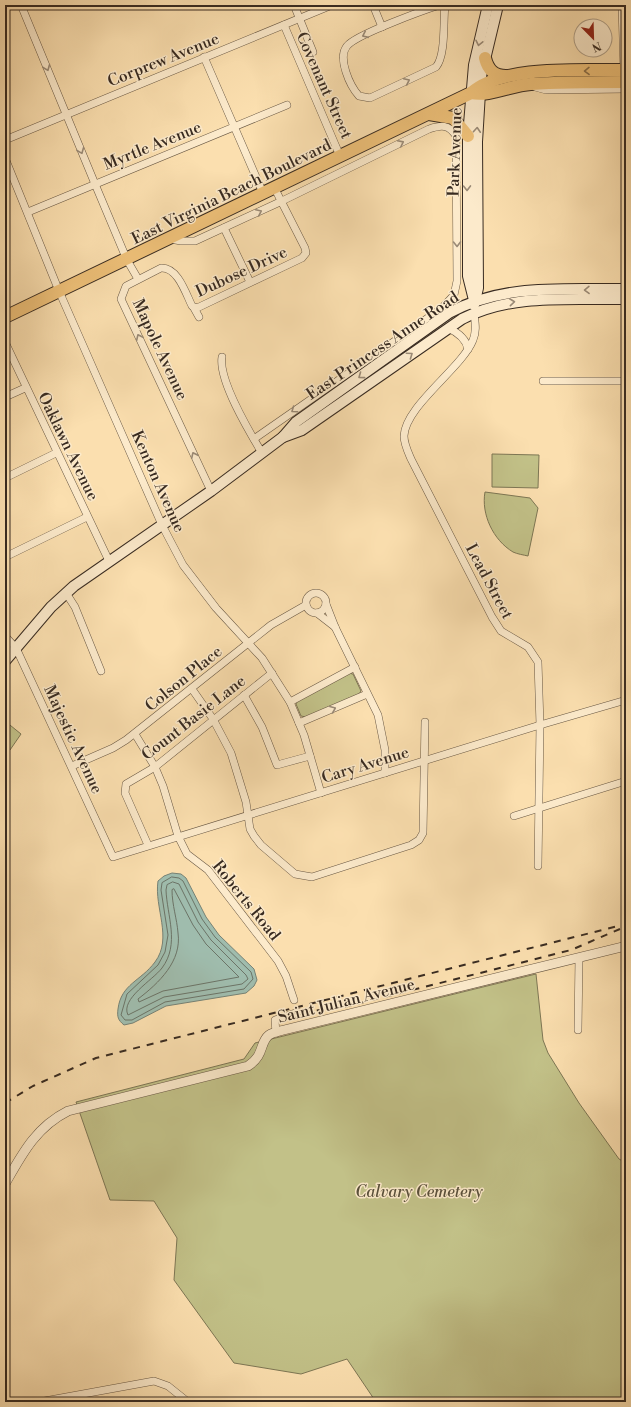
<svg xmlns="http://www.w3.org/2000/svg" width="631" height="1407" font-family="'Libre Bodoni',serif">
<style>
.green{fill:#c2c188;stroke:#7d7654}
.water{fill:#9fbcad;stroke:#768275}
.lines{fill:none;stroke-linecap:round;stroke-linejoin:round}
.shore{stroke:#6c7467;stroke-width:1}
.minor-casing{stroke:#695844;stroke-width:8}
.tertiary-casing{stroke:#695844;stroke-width:10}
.secondary-casing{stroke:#382b21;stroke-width:12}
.primary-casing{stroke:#382b21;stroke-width:14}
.minor{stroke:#fceacb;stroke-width:7}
.tertiary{stroke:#fceacb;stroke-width:9}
.secondary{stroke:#fceacb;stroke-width:10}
.primary{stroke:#eec078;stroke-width:12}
.rail{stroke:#382b21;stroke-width:2;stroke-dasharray:7 7;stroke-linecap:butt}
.oneway{stroke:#9a8a76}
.oneway2{stroke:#8a6e48}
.labels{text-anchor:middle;stroke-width:3;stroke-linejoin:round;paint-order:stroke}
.street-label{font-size:16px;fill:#382b21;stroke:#fceacb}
.park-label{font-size:16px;font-style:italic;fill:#5a503b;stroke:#fceacb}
</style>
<rect width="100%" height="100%" fill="#fbdfaf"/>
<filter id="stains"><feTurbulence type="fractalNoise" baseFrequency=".005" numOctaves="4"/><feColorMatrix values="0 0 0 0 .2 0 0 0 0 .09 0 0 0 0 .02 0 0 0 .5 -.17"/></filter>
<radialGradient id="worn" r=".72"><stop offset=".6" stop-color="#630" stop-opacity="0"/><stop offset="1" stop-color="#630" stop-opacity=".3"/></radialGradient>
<!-- green -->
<g class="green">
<path d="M492 454 539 455 538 488 492 487Z"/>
<path d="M485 492 530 498 538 508 528 556C524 555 517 554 513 552 493 540 481 514 485 492Z"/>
<path d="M348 673 353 674 361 691 359 694 306 717 301 716 296 704 298 699Z"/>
<path d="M5 721 21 734 10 750 5 746Z"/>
<path d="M536 974 543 1040 548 1053 579 1103 619 1159 626 1163V1402H376L347 1359 301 1374 234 1363 174 1280 177 1238 154 1201 110 1200 76 1102 244 1059 255 1043Z"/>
</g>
<!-- water -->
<path class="water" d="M172 873 181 874 186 878 206 917 219 935 254 969 257 980 254 986 246 993 166 1006 133 1023 124 1025C118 1020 117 1017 118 1009 121 984 141 981 155 962 173 938 154 908 158 881L164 876Z"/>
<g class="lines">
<!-- shore -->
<g class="shore">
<path d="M172 877 179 878 183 881 202 919 215 937 251 972 253 979 244 989 165 1002 132 1020H125L121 1015 127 994 158 965 165 952 168 935 161 890 162 883Z"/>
<path d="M173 882 179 884 198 922 211 940 246 975 248 979 242 984 164 997 128 1015C120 999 153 980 162 968 180 944 167 916 166 890L167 885Z"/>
<path d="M174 889 193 925 206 944 239 977 163 991 139 1002 138 999C159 983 182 961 178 933 177 919 172 905 172 890Z"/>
</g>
<defs>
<g id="minor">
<path d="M21 5 95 184 127 260 138 279"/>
<path d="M294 5 313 52"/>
<path d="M373 5 382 27"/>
<path d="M440 5C424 10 355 35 347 46 337 58 350 86 359 96L370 98 436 67C446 55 443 21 445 5"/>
<path d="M622 5 624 73"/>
<path d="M284 25 340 156"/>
<path d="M204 57 263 193"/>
<path d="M535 87 546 90 626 89"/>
<path d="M5 140 332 5"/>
<path d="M5 158 59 291 162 525 183 565 216 608 262 658 290 702 304 735 321 793"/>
<path d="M28 212 287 105"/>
<path d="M224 228 250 282"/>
<path d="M170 239 181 241H195L282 201 429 129C441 125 449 124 456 136L457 281 454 295 442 308 254 439"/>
<path d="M194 308 199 317"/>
<path d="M474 313C475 322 477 331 473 340 462 368 405 406 404 436 404 444 408 452 411 459L492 617 501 631 528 647 538 662 540 725 538 866"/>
<path d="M448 328C457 332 466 339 468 349"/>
<path d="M5 342 109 561"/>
<path d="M222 357C218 380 250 433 262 453"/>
<path d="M543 381H626"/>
<path d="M5 397 25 388"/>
<path d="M5 478 56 453"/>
<path d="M211 491 121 299 126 286 161 268C178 267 186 294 192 306L197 308 302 258 306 253 305 248 274 187"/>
<path d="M5 557 87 517"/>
<circle cx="316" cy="603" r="10"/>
<path d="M66 593 75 607 101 671"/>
<path d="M326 604 335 627 378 715 385 750V773"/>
<path d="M317 613 335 627"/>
<path d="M5 636 16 648 113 857 540 725 626 700"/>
<path d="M192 689 213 719 231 753 246 802 250 829 254 836 261 845 295 874 312 877 411 845 419 840 423 833 425 722"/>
<path d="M244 695 262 727 277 765 310 756"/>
<path d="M290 702 355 667"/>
<path d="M299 723 367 694"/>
<path d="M135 734 155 767 163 786 178 836 187 854 208 870 278 961 286 976 294 1000"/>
<path d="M72 766 113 748 126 740 271 625 306 605"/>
<path d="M514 816 626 781"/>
<path d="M148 845 125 793 126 784 155 767 272 673"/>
<path d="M578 1030 579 958"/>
<path d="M276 1033 275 1020 298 1012"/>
<path d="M39 1402 154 1381 168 1386 188 1402"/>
</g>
<path id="tertiary" d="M5 1184C22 1154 36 1127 68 1111L248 1066C265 1055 259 1043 269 1035 273 1032 280 1031 284 1030L626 946"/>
<g id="secondary">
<path d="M474 300 468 276V136L474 65 488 5"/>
<path d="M474 305 478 288 477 142 481 76 498 5"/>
<path d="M283 437 296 422 449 313C503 283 566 290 626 289"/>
<path d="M5 661 51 607 74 586 211 491 283 437 302 430 462 319C512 293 571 300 626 299"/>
</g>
<g id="primary">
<path d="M485 58C488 70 494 76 506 76"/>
<path d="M471 93C489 97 512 85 531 84 562 82 594 82 626 82"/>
<path d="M429 114 453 118 468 136"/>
<path d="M5 317 471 93C504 64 583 71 626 70"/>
</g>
</defs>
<!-- minor casing -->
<use href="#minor" class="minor-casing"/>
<!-- tertiary casing -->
<use href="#tertiary" class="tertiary-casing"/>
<!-- secondary casing -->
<use href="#secondary" class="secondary-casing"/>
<!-- primary casing -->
<use href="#primary" class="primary-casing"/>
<!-- minor -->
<use href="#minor" class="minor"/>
<!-- tertiary -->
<use href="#tertiary" class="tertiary"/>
<!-- secondary -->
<use href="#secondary" class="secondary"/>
<!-- primary -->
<use href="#primary" class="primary"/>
<!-- rail -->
<g class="rail">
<path d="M289 1014 344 1007 508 966 571 950 620 929"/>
<path d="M5 1103 33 1086 96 1058 626 924"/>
</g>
</g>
<!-- one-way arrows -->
<defs><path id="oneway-chevron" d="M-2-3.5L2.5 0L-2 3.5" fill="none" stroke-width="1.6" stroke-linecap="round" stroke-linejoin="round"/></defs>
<g class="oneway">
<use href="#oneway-chevron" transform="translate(365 35) rotate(156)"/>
<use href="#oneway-chevron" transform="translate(479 43) rotate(102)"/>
<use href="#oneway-chevron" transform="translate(47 68) rotate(68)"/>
<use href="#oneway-chevron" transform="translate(407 81) rotate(-25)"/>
<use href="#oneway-chevron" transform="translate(477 130) rotate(-86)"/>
<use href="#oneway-chevron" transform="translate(401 143) rotate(-27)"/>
<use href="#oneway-chevron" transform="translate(81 151) rotate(68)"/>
<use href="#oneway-chevron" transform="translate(467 188) rotate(89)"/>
<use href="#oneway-chevron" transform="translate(259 212) rotate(-25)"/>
<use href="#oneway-chevron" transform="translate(457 244) rotate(89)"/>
<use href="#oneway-chevron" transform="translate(587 290) rotate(179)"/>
<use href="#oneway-chevron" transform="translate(512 302) rotate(-6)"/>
<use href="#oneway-chevron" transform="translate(139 337) rotate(-115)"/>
<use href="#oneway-chevron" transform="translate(410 355) rotate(-35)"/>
<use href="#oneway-chevron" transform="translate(361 376) rotate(144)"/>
<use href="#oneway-chevron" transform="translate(294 410) rotate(145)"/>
<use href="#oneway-chevron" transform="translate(194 455) rotate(-115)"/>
<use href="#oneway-chevron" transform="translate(333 709) rotate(-23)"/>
</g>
<use class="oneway2" href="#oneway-chevron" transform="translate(587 71) rotate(179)"/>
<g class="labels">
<!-- street labels -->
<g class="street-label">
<text transform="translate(163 59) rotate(-22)" y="6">Corprew Avenue</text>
<text transform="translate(325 85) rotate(66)" y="6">Covenant Street</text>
<text transform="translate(152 145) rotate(-22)" y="6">Myrtle Avenue</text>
<text transform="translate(454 152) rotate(-88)" y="6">Park Avenue</text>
<text transform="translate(231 191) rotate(-26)" y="6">East Virginia Beach Boulevard</text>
<text transform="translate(241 271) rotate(-25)" y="6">Dubose Drive</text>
<text transform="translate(382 345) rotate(-34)" y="6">East Princess Anne Road</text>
<text transform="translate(161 349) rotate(65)" y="6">Mapole Avenue</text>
<text transform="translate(69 446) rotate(64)" y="6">Oaklawn Avenue</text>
<text transform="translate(159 481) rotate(66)" y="6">Kenton Avenue</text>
<text transform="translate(490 581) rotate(62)" y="6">Lead Street</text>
<text transform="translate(183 678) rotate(-39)" y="6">Colson Place</text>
<text transform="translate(193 717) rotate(-38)" y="6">Count Basie Lane</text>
<text transform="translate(74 739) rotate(65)" y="6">Majestic Avenue</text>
<text transform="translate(365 764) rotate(-17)" y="6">Cary Avenue</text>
<text transform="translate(247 900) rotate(51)" y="6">Roberts Road</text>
<text transform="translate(346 1000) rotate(-14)" y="6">Saint Julian Avenue</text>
</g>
<!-- park labels -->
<g class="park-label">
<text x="419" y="1197">Calvary Cemetery</text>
</g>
</g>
<!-- margin -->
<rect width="631" height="1407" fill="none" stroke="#fbdfaf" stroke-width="20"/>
<rect x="6" y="6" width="619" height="1395" fill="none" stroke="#382b21" stroke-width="2"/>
<rect x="10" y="10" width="611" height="1387" fill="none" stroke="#382b21"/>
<!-- north arrow -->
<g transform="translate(593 38) rotate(157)"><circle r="19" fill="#fceacb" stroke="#ae9e87"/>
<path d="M0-3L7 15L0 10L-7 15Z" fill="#8f2418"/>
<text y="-6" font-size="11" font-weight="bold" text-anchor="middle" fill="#382b21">N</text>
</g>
<rect width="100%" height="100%" filter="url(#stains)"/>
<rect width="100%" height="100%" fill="url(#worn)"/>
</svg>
